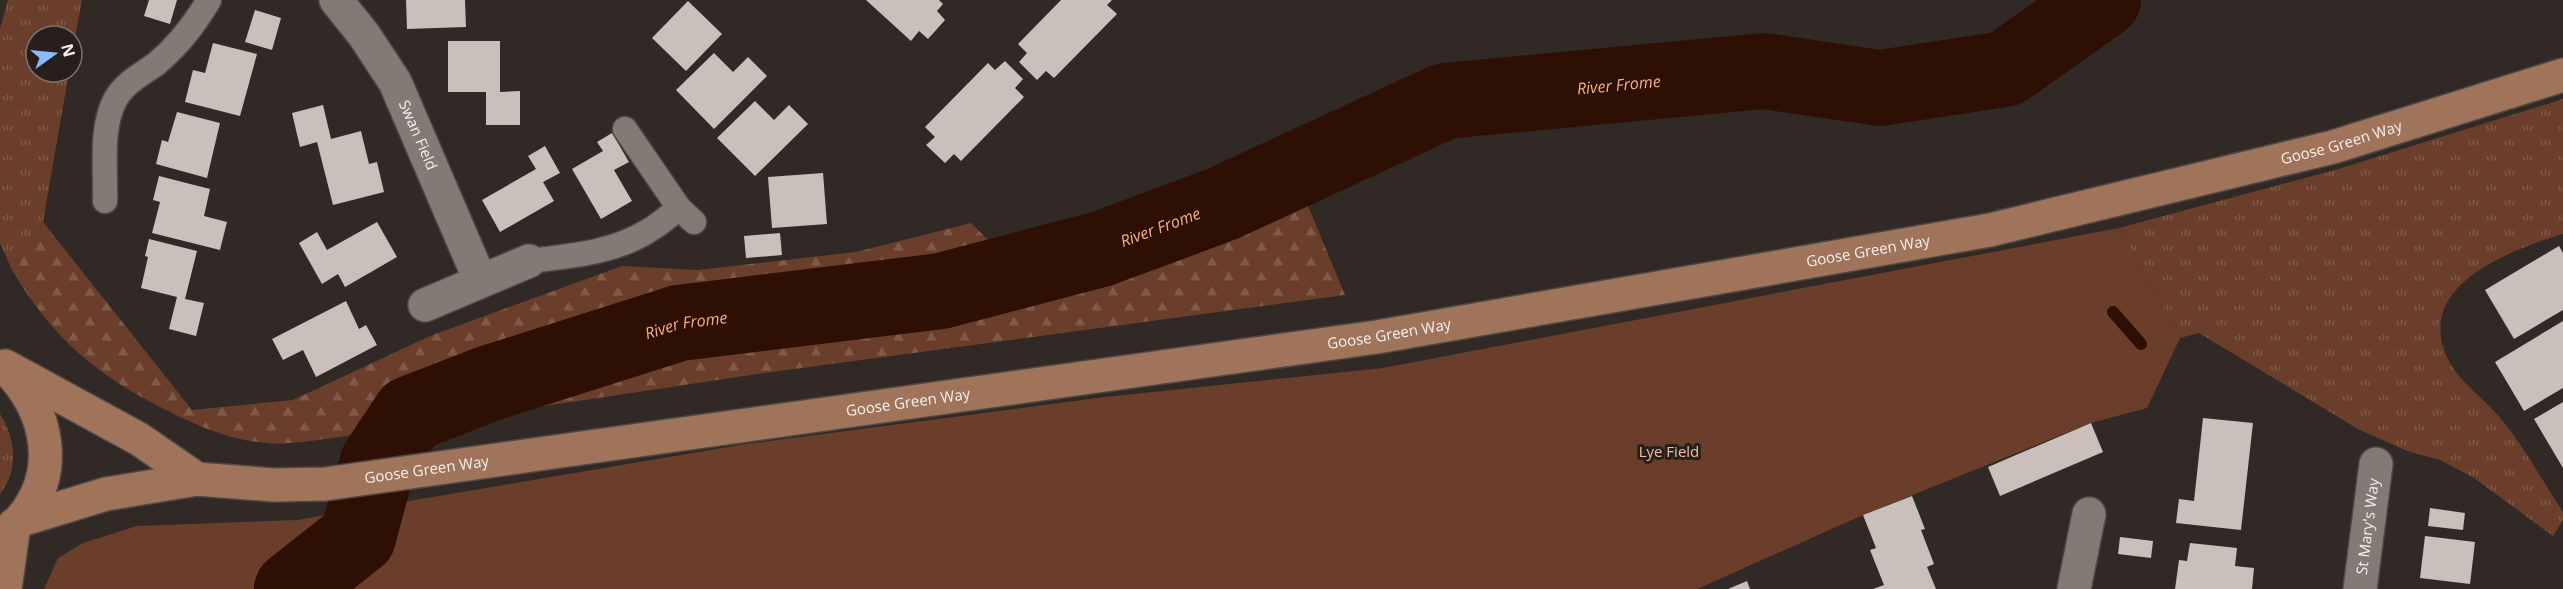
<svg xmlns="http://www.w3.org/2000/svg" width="2563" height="589" font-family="'Open Sans',sans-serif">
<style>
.grass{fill:url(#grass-tufts)}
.forest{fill:url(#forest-firs)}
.green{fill:#6a3e2a}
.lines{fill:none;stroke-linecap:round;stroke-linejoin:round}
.stream{stroke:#2d1003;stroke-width:12}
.river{stroke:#2d1003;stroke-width:76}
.building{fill:#cabfba}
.service-casing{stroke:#4e4744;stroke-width:27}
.minor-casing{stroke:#4e4744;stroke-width:36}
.secondary-casing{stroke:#4e4744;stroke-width:36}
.service{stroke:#837975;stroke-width:24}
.minor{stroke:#837975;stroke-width:33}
.secondary{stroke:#a0745b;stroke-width:33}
.labels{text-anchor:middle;stroke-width:6;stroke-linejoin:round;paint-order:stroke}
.street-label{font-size:15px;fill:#f5f0ed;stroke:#271f1c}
.park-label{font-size:15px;fill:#f3bca4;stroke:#271f1c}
.water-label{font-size:16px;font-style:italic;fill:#f5ad8c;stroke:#271f1c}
</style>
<defs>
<pattern id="grass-tufts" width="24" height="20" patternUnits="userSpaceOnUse" patternTransform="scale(1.5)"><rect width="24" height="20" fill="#6a3e2a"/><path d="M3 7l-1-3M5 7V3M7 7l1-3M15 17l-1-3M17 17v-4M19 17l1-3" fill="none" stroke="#805a49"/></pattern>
<pattern id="forest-firs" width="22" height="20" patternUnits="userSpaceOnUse" patternTransform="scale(1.5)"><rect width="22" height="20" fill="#6a3e2a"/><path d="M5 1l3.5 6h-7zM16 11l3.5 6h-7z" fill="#805a49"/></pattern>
</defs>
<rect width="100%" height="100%" fill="#312925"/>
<!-- grass -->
<g class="grass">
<path d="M8 0H82L72 54V36H36V72H69L43 222 12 270 0 243V29Z"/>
<path d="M2563 99V234C2508 251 2409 287 2450 363 2461 383 2488 402 2502 420 2525 448 2543 482 2563 512V520L2553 536 2474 478 2440 460 2407 451 2358 429 2199 333 2180 338 2119 228 2335 170Z"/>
<path d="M0 414C16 439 19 470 0 494Z"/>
</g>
<!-- forest -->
<path class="forest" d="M1301 189 1345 295 764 373 325 439C307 441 285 445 266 443 230 440 200 427 168 411 96 375 53 339 12 270L43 222 192 410 293 400 430 336 622 266 697 270 856 252 971 223 1028 280 1188 234Z"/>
<!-- green -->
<path class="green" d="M2119 228 2180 338 2147 408 2091 423 1863 515 1697 589H44L58 558 83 543 137 526 297 520 746 444 1105 397 1383 368Z"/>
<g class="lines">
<!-- stream -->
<path class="stream" d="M2113 312 2141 344"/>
<!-- river -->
<path class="river" id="s1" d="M292 589 358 537 378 462 410 414 490 383 679 323 941 291 1101 249 1222 204 1445 101 1764 71 1880 88 2005 69 2103 0"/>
</g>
<!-- building -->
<g class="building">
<path d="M149 0H177L170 24 144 16Z"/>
<path d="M406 0H465L466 27 407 29Z"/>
<path d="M866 0H939L943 4 937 11 945 20 928 39 919 31 911 41Z"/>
<path d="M1061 0H1112L1107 5 1117 14 1054 78 1046 71 1037 80 1019 62 1027 53 1018 44Z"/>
<path d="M688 1 722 34 686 71 652 38Z"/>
<path d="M255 10 281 18 272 50 245 42Z"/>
<path d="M448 41H500V92L520 91V125H486V92H448Z"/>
<path d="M213 43 257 54 240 116 185 102 193 70 205 73Z"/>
<path d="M714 53 733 72 748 57 767 76 714 129 676 90Z"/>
<path d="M1005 61 1023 79 1015 88 1024 97 961 161 954 154 945 163 926 145 935 137 925 127 988 63 995 70Z"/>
<path d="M755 101 774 120 789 105 808 124 755 176 717 138Z"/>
<path d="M323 105 331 139 361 131 369 164 377 162 384 192 333 205 317 142 300 147 292 113Z"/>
<path d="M177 112 220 123 207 178 156 164 162 140 168 142Z"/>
<path d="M612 133 629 162 614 170 632 201 601 219 572 169 603 151 597 142Z"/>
<path d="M545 146 560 173 543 182 554 201 500 232 482 200 536 169 528 156Z"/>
<path d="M823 173 827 224 772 228 768 177Z"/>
<path d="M159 176 210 189 204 216 227 222 220 250 152 233 160 202 153 200Z"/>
<path d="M377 222 397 257 345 287 338 274 322 284 299 243 317 232 327 250Z"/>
<path d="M780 233 782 255 746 258 744 236Z"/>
<path d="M149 239 197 251 185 299 204 303 196 336 169 329 177 297 141 288 148 257 145 256Z"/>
<path d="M2559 246 2563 253V310L2514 339 2485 290Z"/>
<path d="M346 301 359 329 366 325 377 345 316 377 303 350 283 360 272 339Z"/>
<path d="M2563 321V388L2524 411 2495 362Z"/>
<path d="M2563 402V468L2534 419Z"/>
<path d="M2203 418 2253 423 2241 530 2176 523 2179 499 2194 501Z"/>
<path d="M2091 423 2103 452 2000 496 1988 467Z"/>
<path d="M1912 496 1925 529 1921 530 1934 564 1927 567 1936 589H1873L1884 585 1870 550 1876 548 1863 515Z"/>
<path d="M2430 508 2465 513 2463 530 2428 526Z"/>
<path d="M2425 536 2475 542 2470 584 2420 578Z"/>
<path d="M2120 537 2153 541 2151 558 2118 554Z"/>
<path d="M2190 543 2237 548 2235 566 2254 568 2252 589H2175L2179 560 2187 561Z"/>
<path d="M1747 581 1750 589H1728Z"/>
</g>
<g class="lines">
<defs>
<g id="service">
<path d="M625 129 679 208 694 222"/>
<path d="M105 201C106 169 100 129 115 100 124 83 141 75 156 64 179 45 194 25 209 0"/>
<path d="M529 261C570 256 613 253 648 231 659 225 669 216 679 208"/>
</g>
<g id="minor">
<path id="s2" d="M336 0 364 35 395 82 480 280"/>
<path d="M425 305 529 261"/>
<path d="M2074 589 2089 514"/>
<path id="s3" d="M2360 589 2376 464"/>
</g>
<g id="secondary">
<path d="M5 366 139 439 197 479"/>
<path id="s4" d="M21 520 106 494 197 479 274 485 325 484 1377 337 1990 230 2333 147 2563 75"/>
<path d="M0 538C7 532 15 526 21 519 60 473 49 414 10 372"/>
<path d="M5 589 14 525"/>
</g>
</defs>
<!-- service casing -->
<use href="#service" class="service-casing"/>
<!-- minor casing -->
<use href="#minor" class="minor-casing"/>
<!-- secondary casing -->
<use href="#secondary" class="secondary-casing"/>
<!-- service -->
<use href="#service" class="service"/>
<!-- minor -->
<use href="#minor" class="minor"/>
<!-- secondary -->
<use href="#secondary" class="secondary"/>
</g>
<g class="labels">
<!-- street labels -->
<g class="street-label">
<text dy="5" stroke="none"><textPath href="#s2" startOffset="159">Swan Field</textPath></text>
<text dy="5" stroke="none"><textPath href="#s4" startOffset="2356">Goose Green Way</textPath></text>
<text dy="5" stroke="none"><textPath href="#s4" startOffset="1870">Goose Green Way</textPath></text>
<text dy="5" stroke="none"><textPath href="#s4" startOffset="1384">Goose Green Way</textPath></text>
<text dy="5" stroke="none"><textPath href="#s4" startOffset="898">Goose Green Way</textPath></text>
<text dy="5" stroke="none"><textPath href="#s4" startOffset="412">Goose Green Way</textPath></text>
<text dy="5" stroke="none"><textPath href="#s3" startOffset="63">St Mary's Way</textPath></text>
</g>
<!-- park labels -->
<g class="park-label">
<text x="1669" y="457">Lye Field</text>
</g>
<!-- water labels -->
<g class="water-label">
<text dy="6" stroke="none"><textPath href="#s1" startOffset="1482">River Frome</textPath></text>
<text dy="6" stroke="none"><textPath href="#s1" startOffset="996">River Frome</textPath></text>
<text dy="6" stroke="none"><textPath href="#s1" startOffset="510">River Frome</textPath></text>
</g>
</g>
<!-- north arrow -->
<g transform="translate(54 54) rotate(75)"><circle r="28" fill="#271f1c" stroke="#797370" stroke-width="1.5"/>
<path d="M0-4.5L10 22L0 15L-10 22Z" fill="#88bafc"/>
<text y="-9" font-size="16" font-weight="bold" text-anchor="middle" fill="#f5f0ed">N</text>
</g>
</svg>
